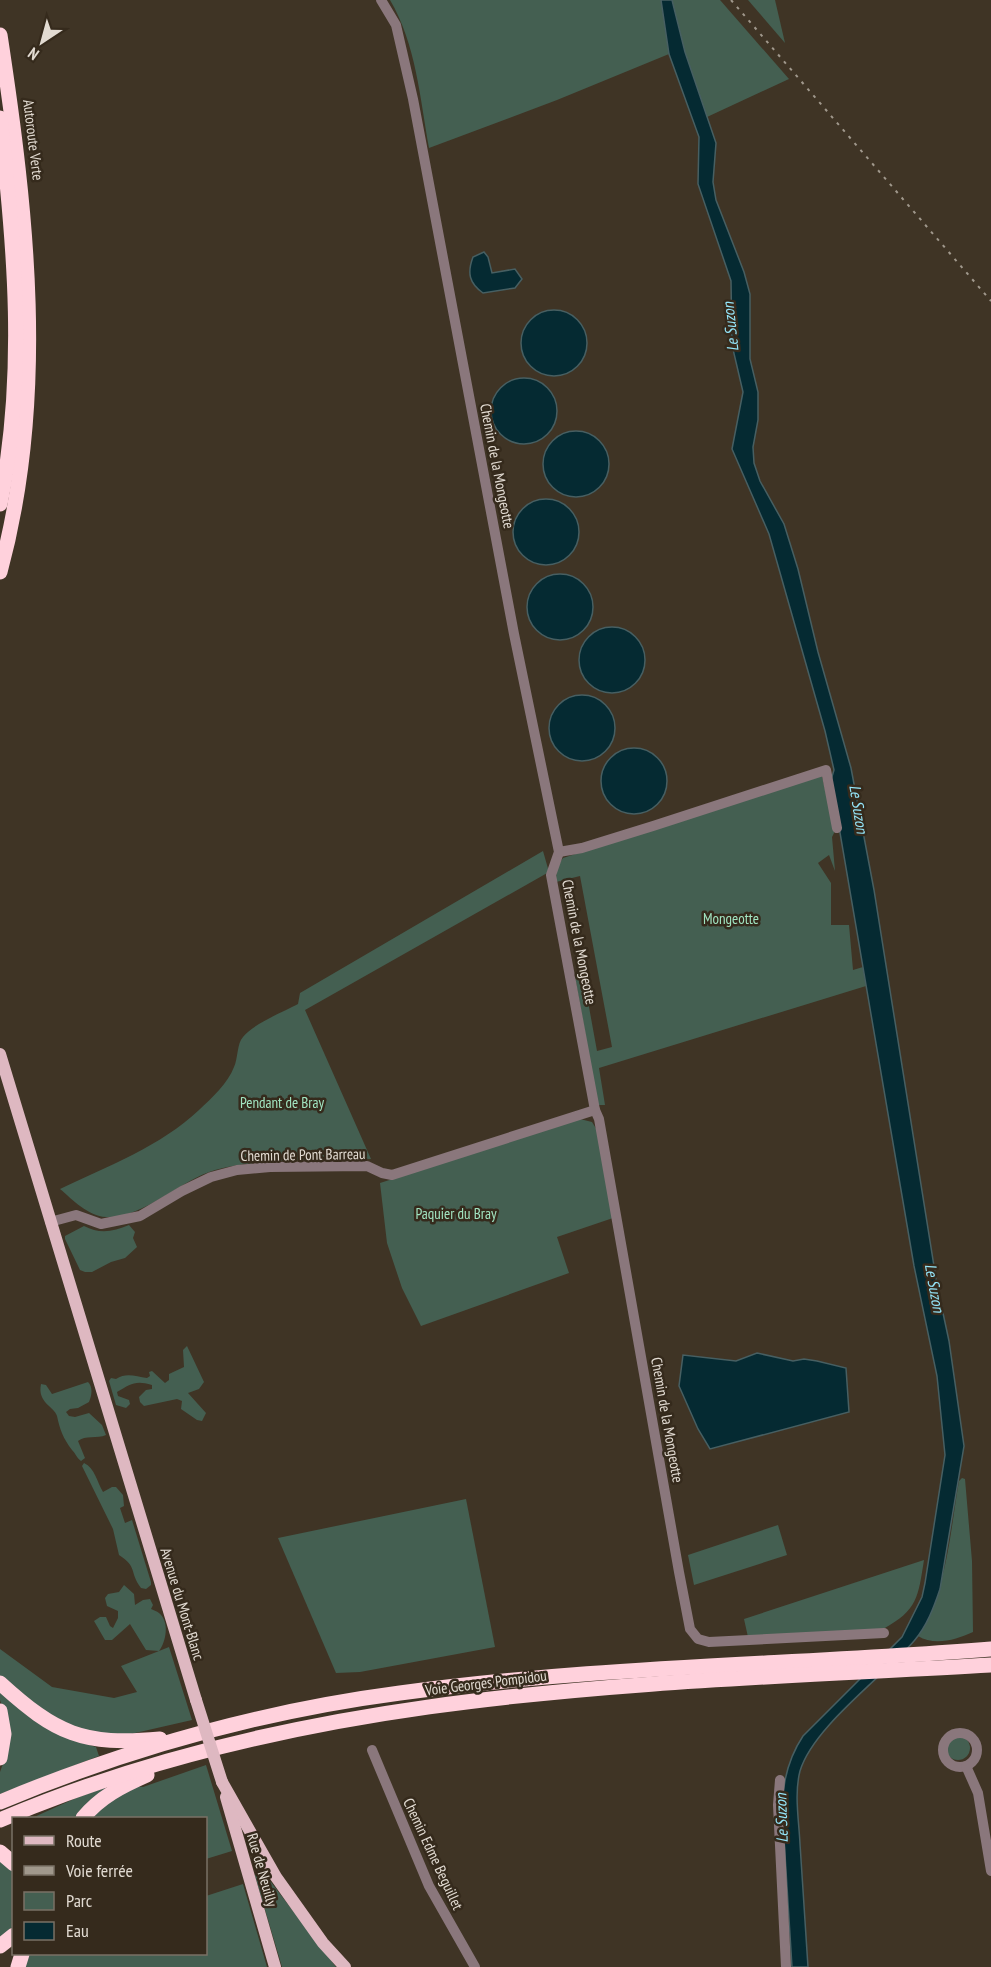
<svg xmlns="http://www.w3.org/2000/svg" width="991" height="1967" font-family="'PT Sans Narrow',sans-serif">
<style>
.green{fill:#445f51}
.water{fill:#052a32;stroke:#475f62;stroke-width:1.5}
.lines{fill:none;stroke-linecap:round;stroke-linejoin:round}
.minor{stroke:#8a777c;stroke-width:10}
.major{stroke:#deb8c1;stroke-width:12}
.highway{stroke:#ffd1dc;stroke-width:15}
.rail{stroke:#a0988c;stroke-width:2;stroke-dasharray:3 6;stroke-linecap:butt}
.major-bridge{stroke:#deb8c1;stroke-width:12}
.labels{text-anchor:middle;stroke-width:5;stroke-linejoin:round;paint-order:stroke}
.street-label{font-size:15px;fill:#e2dbd2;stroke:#352a1c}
.park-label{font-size:15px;fill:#a1e4c1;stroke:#352a1c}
.water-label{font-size:16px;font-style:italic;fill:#94e5f9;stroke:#352a1c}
</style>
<rect width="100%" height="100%" fill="#3f3425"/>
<!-- green -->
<g class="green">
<path d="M390 0H661L669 54 557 100 429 148C420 98 416 44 390 0Z"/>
<path d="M672 0H720L789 79 707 117 685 52Z"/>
<path d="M748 0H775L785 43Z"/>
<path d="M815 776H822L835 831 832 837 835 871 829 855 818 863 831 883V925H849L853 970 863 967 866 986 599 1068 605 1105H598L575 977 580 972 583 974 597 1051 612 1047 580 876 556 882C556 872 557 866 563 858Z"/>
<path d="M543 851 549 872 305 1010 371 1159C319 1161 265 1157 215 1170 180 1180 143 1219 106 1217 88 1216 73 1200 60 1189 108 1166 161 1146 199 1110 212 1098 228 1083 234 1067 238 1059 237 1043 243 1037 253 1024 283 1012 298 1004L300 993Z"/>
<path d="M580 1119 592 1122 597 1130 613 1218 557 1237 569 1273 421 1326 402 1288 387 1243 380 1183Z"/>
<path d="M129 1225 135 1232 133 1238 137 1247 125 1258 111 1262 92 1272H85L80 1270 65 1239V1236L84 1226C99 1234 113 1232 129 1225Z"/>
<path d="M187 1346 204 1382 199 1389 188 1393 206 1413 202 1421 197 1420 181 1409 182 1401 177 1399 144 1406 140 1402 139 1397 146 1390 152 1389V1385C135 1380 131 1384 117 1392L118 1396 129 1400 130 1404 126 1408 116 1405 109 1381 111 1378 116 1379C127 1372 136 1377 147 1378L150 1376 149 1372 152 1371 165 1383 169 1380V1374L184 1367 183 1350Z"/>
<path d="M88 1382C93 1387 92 1395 89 1402L78 1408 70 1409 66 1412 69 1416 75 1417 89 1413 102 1425 106 1435C97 1439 85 1435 78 1441L85 1458 81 1461C76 1457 76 1454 72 1450 63 1438 60 1430 57 1416 54 1406 37 1403 41 1384L46 1385 52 1394Z"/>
<path d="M84 1463C95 1468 97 1482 103 1492L112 1487H116L123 1495 124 1506 120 1508 125 1523 132 1520 151 1582V1585L146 1589 141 1588C129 1572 138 1567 119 1555L113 1529 82 1466Z"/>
<path d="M962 1478 965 1479 972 1561 973 1632C956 1640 934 1646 918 1636 947 1590 950 1533 959 1481Z"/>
<path d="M466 1499 495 1647 360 1672 336 1673 278 1538Z"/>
<path d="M778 1525 787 1555 694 1585 688 1555Z"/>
<path d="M924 1560C918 1597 918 1610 883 1629L748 1637 744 1619Z"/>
<path d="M124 1585 134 1594 135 1605 143 1600 150 1599 153 1605 151 1609C153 1610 157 1611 159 1613 170 1622 166 1642 159 1651L169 1647 192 1720 122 1736H103L58 1723 0 1676V1649L52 1687 114 1698 137 1692 121 1666 159 1651 146 1650 130 1624 112 1640H105L94 1621 100 1617H106L110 1626 113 1628 118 1618V1611L107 1606 105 1598 108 1594 119 1592Z"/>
<path d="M0 1689 80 1742 96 1747 99 1756 0 1794V1772L6 1755 7 1721 0 1700Z"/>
<circle cx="958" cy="1748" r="12"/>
<path d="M206 1765 232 1851 206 1859V1818H91L102 1806 134 1786 143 1787Z"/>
<path d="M104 1788 106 1789 78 1818H32L76 1798Z"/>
<path d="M0 1858 14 1872 13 1926 0 1939Z"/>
<path d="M258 1870 264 1873 336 1967H282L255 1876Z"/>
<path d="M243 1884 267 1967H23L27 1954H206V1896Z"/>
</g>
<!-- water -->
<g class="water">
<path d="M661 0H672L685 52 716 143 713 182 716 200 744 272 750 294V359L758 392V420L753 447 754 463 760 481 784 524 798 569 818 652 851 768 874 890 937 1285 949 1341 964 1446 940 1589C934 1607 927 1626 914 1641 883 1677 813 1727 800 1771 794 1794 799 1821 800 1844 803 1885 805 1926 808 1967H792L782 1806C783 1780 789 1757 803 1736L902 1637 922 1597 925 1583 945 1455 937 1376 914 1266 831 780 834 770 825 731 769 534 732 449 743 392 732 345 731 281 698 184 699 137 669 54Z"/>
<path d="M484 252 488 257 492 273 515 269 522 279 515 288 483 293C469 283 467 273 473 257Z"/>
<circle cx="554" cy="343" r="33"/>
<circle cx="524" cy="411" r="33"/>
<circle cx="576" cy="464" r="33"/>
<circle cx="546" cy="532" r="33"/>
<circle cx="560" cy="607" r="33"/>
<circle cx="612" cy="660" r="33"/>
<circle cx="582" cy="728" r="33"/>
<circle cx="634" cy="781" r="33"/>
<path d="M757 1353 793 1361 804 1359 817 1361 846 1368 849 1412 710 1449 698 1429 679 1386 683 1355 736 1361Z"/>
</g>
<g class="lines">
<!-- minor -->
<g class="minor">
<path d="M381 0 396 25 413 99 514 634 559 852 551 875 595 1110 599 1119 679 1572 690 1629 698 1639 709 1642 884 1633"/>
<path d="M559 852 582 848 653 826 826 770 837 828"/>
<path d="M50 1222 76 1215 101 1224 140 1216 182 1191 211 1177 237 1170 270 1167 367 1166 382 1173 392 1175 595 1110"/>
<circle cx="960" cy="1750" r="17"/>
<path d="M372 1750 429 1886 475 1967"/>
<path d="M966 1766 978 1793 991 1871"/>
<path d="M780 1780 778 1805 786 1967"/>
</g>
<!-- major -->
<g class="major">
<path d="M0 1054 196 1700"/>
<path d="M222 1782 276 1877 323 1943 345 1967"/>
<path d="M226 1797 275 1967"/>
</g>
<!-- highway -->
<g class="highway">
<path d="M0 35C27 212 48 396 0 572"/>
<path d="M0 118C15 246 26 377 0 504"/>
<path d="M0 1683C56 1734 83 1746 160 1739"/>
<path d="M0 1711 4 1734 0 1758"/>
<path d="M0 1802C127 1749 263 1711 400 1693 596 1666 794 1665 991 1649"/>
<path d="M83 1818C100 1797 122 1786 147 1775"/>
<path d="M0 1820C312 1686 658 1684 991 1665"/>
<path d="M0 1852 14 1864"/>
<path d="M0 1946 14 1935"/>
<path d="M18 1967 22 1954"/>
</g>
<!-- rail -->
<path class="rail" d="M731 0 991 301"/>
<!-- major-bridge -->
<path class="major-bridge" d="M196 1700 222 1782"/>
</g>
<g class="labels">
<!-- street labels -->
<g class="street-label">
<text transform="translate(33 140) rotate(83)" y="5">Autoroute Verte</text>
<text transform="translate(497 466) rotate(79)" y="5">Chemin de la Mongeotte</text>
<text transform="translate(579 942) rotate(79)" y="5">Chemin de la Mongeotte</text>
<text transform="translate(303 1155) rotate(-1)" y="5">Chemin de Pont Barreau</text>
<text transform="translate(667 1420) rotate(80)" y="5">Chemin de la Mongeotte</text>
<text transform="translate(182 1604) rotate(73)" y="5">Avenue du Mont-Blanc</text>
<text transform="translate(486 1683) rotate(-7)" y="5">Voie Georges Pompidou</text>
<text transform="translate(433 1854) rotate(65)" y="5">Chemin Edme Beguillet</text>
<text transform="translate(262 1870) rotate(74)" y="5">Rue de Neuilly</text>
</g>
<!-- park labels -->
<g class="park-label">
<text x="731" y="924">Mongeotte</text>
<text x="282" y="1108">Pendant de Bray</text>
<text x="456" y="1219">Paquier du Bray</text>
</g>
<!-- water labels -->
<g class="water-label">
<text transform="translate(730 327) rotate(-96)" y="6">Le Suzon</text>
<text transform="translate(859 809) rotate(81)" y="6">Le Suzon</text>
<text transform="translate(935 1288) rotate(80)" y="6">Le Suzon</text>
<text transform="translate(781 1818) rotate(-92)" y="6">Le Suzon</text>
</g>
</g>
<!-- legend -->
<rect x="12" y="1817" width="195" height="138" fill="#352a1c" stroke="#7a7165" stroke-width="1.5"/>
<rect x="24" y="1836" width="30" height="9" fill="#deb8c1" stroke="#7a7165" stroke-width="1.5"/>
<text x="66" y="1847" font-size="18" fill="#e2dbd2">Route</text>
<rect x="24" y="1866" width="30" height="9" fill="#a0988c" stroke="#7a7165" stroke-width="1.5"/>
<text x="66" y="1877" font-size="18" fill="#e2dbd2">Voie ferrée</text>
<rect x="24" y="1892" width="30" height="18" fill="#445f51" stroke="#7a7165" stroke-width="1.5"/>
<text x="66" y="1907" font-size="18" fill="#e2dbd2">Parc</text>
<rect x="24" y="1922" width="30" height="18" fill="#052a32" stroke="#7a7165" stroke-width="1.5"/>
<text x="66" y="1937" font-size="18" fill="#e2dbd2">Eau</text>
<!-- north arrow -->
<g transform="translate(42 42) rotate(216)" stroke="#352a1c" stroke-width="4.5" paint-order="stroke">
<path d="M0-4.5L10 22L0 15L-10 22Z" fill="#e2dbd2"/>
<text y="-9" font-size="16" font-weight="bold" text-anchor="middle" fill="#e2dbd2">N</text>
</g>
</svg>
